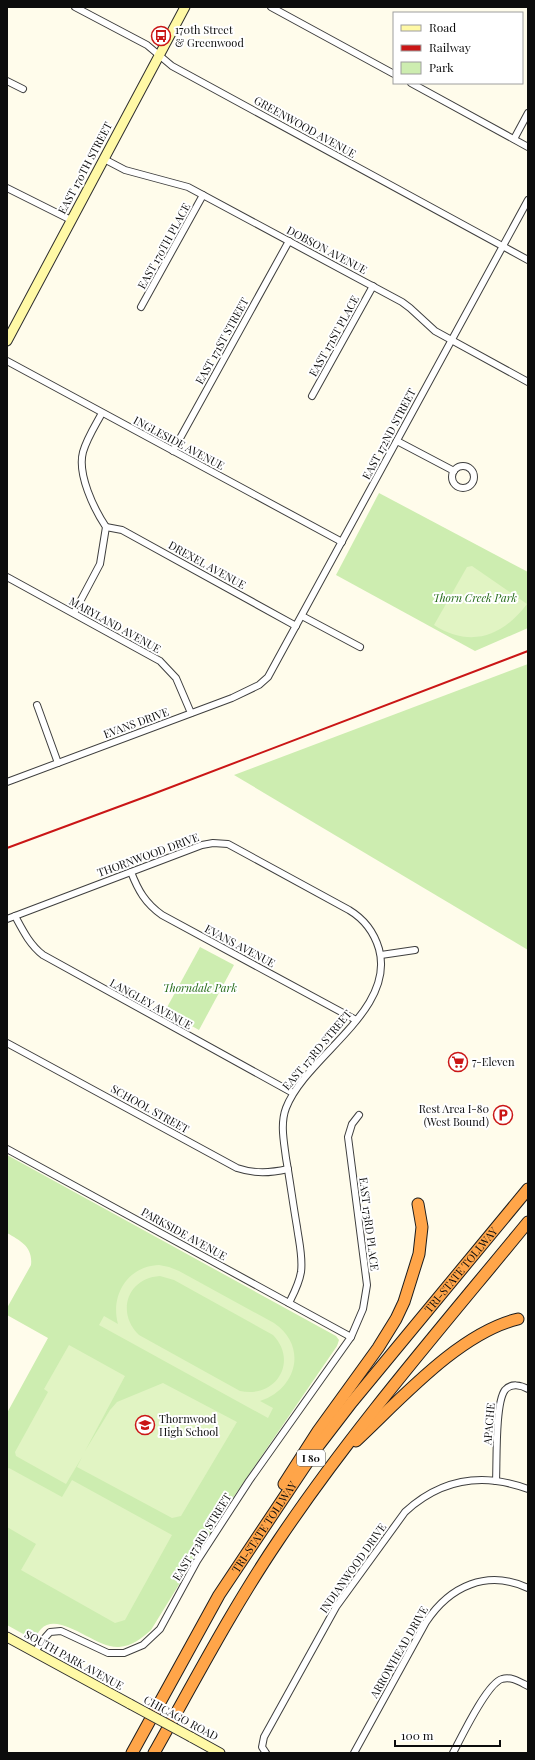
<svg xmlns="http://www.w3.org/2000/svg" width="535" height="1760" font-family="'Playfair Display',serif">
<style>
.green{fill:#cdedb0}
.pitch{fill:#e1f4c3;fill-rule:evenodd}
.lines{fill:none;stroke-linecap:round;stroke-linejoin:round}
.street-casing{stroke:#3f3f3f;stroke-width:8}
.secondary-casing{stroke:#2e2e2e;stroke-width:11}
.highway-casing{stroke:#1d1d1d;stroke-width:13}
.street{stroke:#fff;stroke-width:6}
.secondary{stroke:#fff9a6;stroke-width:9}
.highway{stroke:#ffa549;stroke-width:11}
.rail{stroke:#ca1616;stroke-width:2}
.secondary-bridge-casing{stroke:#2e2e2e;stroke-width:11;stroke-linecap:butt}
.secondary-bridge{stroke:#fff9a6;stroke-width:9}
.labels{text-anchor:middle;stroke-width:4;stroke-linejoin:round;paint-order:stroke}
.shield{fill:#fff;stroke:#555;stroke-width:1}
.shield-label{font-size:10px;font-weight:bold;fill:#0c0c0c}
.poi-label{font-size:11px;fill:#0c0c0c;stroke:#fff;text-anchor:start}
.street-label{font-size:11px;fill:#0c0c0c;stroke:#fff}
.park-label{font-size:11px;font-style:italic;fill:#236a16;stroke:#fff}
</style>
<rect width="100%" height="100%" fill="#fffceb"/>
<!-- green -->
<g class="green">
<path d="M379 493 528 572V628L475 651 336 575Z"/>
<path d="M528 664V950L234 775Z"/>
<path d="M200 947 234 965 199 1030 165 1011Z"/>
<path d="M7 1155 336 1336 339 1340 337 1346 228 1505 151 1630C141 1639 132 1646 119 1647 96 1649 59 1610 41 1629 38 1632 36 1637 34 1640L7 1625V1413L48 1338 7 1315V1308L31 1265C33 1247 21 1241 7 1233Z"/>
</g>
<!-- pitch -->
<g class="pitch">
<path d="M472 566 527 604C502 637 470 648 434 625L467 567Z"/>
<path d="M159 1265 169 1267 179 1271 274 1323C308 1346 297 1389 260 1401L273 1408 268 1418 99 1325 104 1316 118 1324C110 1295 128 1266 159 1265ZM160 1276 174 1280 273 1335C299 1362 275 1399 240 1391L139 1335C116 1313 127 1278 160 1276Z"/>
<path d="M69 1345 125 1376 85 1451 110 1410 117 1402 163 1383 237 1422 181 1516 172 1518 77 1467 82 1457 66 1484 16 1456 15 1452 48 1392 44 1389Z"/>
<path d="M9 1468 62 1497 72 1480 172 1535 125 1620 115 1623 21 1570 36 1544 7 1527V1469Z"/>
</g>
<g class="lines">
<defs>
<g id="street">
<path d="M75 7 147 45 172 66 528 260"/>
<path d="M271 7 394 74"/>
<path d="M7 81 23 89"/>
<path d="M411 83 528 147"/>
<path d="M514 139 528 113"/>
<path d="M104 159 125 170 188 187 402 302 410 308 435 331 528 382"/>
<path d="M7 188 71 220"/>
<path d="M141 307 203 195"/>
<path d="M7 361 342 542"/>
<path d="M312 396 373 286"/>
<path d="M397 441 454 471"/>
<path d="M173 451 289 241"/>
<circle cx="463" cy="477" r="11"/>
<path d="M106 527 122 530 296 626"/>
<path d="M7 577 160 661 176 678 191 713"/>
<path d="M74 613 100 564 106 527C94 509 77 474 83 452 87 438 95 426 102 413"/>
<path d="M302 616 360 647"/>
<path d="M37 705 58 763"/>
<path d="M7 782 232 698 259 685 268 677 528 200"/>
<path d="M131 872C138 890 145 903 162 915L356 1020"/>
<path d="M15 916C23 931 30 945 43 955L293 1093"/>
<path d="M7 919 202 845 213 843 228 844 349 910C364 919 374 932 379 949 396 1011 306 1056 286 1108 280 1124 284 1142 286 1158 290 1181 293 1204 297 1227 299 1242 303 1257 301 1272 299 1284 294 1293 289 1303"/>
<path d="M381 955 415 950"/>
<path d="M7 1043 237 1168C255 1174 270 1173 288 1169"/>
<path d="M7 1149 351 1337"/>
<path d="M496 1481C497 1462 495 1403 505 1390 511 1383 521 1385 528 1389"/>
<path d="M35 1652 42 1641 50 1632 61 1631 108 1653H124L143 1645 160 1629 197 1561 249 1481 351 1337 363 1309 367 1285 348 1137 352 1124 359 1115"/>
<path d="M266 1753 262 1747 264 1737 336 1607 405 1512C441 1479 482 1472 528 1489"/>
<path d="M354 1753 426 1622C450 1586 487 1569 528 1588"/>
<path d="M453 1753C461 1738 487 1683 502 1679 511 1676 520 1682 528 1686"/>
</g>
<g id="secondary">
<path d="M7 341 185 7"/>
<path d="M7 1637 130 1704"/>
<path d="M191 1737 220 1753"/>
</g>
<g id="highway">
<path d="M356 1441C400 1400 459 1333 518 1319"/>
<path d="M284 1484 318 1431 378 1348 396 1319 404 1302 419 1254 422 1227 418 1204"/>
<path id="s1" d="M132 1753 219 1595 319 1445 352 1402 528 1189"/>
<path d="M154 1753C194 1682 232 1609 278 1541 353 1429 442 1327 528 1222"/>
</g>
</defs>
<!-- street casing -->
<use href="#street" class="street-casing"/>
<!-- secondary casing -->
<use href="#secondary" class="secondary-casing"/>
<!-- highway casing -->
<use href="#highway" class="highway-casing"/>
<!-- street -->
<use href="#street" class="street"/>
<!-- secondary -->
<use href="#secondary" class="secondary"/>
<!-- highway -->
<use href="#highway" class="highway"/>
<!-- rail -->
<path class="rail" d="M7 848 153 794 528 651"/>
<defs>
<path id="secondary-bridge" d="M130 1704 191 1737"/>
</defs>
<!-- secondary-bridge casing -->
<use href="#secondary-bridge" class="secondary-bridge-casing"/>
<!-- secondary-bridge -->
<use href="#secondary-bridge" class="secondary-bridge"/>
</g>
<!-- icons -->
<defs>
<symbol id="bus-ring" viewBox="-11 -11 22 22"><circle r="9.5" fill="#fff" stroke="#ca1616" stroke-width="1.5"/><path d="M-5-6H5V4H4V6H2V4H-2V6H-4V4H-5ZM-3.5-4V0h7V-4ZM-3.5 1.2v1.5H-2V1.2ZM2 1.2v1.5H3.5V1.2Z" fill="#ca1616"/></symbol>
<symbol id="supermarket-ring" viewBox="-11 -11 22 22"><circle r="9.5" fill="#fff" stroke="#ca1616" stroke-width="1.5"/><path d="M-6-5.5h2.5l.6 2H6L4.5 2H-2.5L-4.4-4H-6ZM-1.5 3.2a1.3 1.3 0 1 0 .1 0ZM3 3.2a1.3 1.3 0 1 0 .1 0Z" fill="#ca1616"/></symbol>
<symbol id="parking-ring" viewBox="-11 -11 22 22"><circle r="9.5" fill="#fff" stroke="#ca1616" stroke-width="1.5"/><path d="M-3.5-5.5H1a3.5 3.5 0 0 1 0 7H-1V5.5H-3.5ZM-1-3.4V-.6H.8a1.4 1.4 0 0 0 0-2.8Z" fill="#ca1616"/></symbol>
<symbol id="school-ring" viewBox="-11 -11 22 22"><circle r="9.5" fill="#fff" stroke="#ca1616" stroke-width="1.5"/><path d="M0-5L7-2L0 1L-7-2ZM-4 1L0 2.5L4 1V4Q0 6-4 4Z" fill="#ca1616"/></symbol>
</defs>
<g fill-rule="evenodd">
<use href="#bus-ring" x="150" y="25" width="22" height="22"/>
<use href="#supermarket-ring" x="447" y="1051" width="22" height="22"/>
<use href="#parking-ring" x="492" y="1104" width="22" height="22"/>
<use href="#school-ring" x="134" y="1414" width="22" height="22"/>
</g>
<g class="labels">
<!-- shield labels -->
<rect class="shield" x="297" y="1450" width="28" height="16" rx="3"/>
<g class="shield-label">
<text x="311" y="1462">I 80</text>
</g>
<!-- poi labels -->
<g class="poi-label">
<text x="175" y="34">170th Street<tspan x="175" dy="13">&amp; Greenwood</tspan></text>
<text x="472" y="1066">7-Eleven</text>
<text x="489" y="1113" text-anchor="end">Rest Area I-80<tspan x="489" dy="13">(West Bound)</tspan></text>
<text x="159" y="1423">Thornwood<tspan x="159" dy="13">High School</tspan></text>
</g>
<!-- street labels -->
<g class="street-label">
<text transform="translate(305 127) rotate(29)" y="4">GREENWOOD AVENUE</text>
<text transform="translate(85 168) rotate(-62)" y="4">EAST 170TH STREET</text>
<text transform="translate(164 246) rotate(-61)" y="4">EAST 170TH PLACE</text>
<text transform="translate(327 250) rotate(28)" y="4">DOBSON AVENUE</text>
<text transform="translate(334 336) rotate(-61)" y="4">EAST 171ST PLACE</text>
<text transform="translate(222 341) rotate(-61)" y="4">EAST 171ST STREET</text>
<text transform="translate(389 434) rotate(-62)" y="4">EAST 172ND STREET</text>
<text transform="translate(179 443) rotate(28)" y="4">INGLESIDE AVENUE</text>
<text transform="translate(207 565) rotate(29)" y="4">DREXEL AVENUE</text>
<text transform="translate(115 625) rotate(29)" y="4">MARYLAND AVENUE</text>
<text transform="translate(136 723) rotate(-20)" y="4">EVANS DRIVE</text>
<text transform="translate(148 855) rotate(-20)" y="4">THORNWOOD DRIVE</text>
<text transform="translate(240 946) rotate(28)" y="4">EVANS AVENUE</text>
<text transform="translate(151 1004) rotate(29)" y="4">LANGLEY AVENUE</text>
<text transform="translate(317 1050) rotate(-50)" y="4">EAST 173RD STREET</text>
<text transform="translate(150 1109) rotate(29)" y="4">SCHOOL STREET</text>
<text transform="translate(369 1224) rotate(83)" y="4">EAST 173RD PLACE</text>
<text transform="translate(184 1234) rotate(29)" y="4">PARKSIDE AVENUE</text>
<text dy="4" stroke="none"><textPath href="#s1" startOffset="586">TRI-STATE TOLLWAY</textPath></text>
<text transform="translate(489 1424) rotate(-85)" y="4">APACHE</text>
<text dy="4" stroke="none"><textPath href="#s1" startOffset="262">TRI-STATE TOLLWAY</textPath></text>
<text transform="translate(202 1537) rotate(-58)" y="4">EAST 173RD STREET</text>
<text transform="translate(353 1568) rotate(-55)" y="4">INDIANWOOD DRIVE</text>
<text transform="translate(399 1652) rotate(-60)" y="4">ARROWHEAD DRIVE</text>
<text transform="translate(74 1660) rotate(29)" y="4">SOUTH PARK AVENUE</text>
<text transform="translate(181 1718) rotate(28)" y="4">CHICAGO ROAD</text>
</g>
<!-- park labels -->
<g class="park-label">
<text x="475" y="602">Thorn Creek Park</text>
<text x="200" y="992">Thorndale Park</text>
</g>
</g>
<!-- border -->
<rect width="535" height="1760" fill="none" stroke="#0c0c0c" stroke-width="16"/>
<!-- legend -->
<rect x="393" y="12" width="130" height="72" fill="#ffffff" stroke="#9e9e9e"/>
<rect x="401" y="25" width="20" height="6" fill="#fff9a6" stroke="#9e9e9e"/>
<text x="429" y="32" font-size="12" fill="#0c0c0c">Road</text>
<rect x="401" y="45" width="20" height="6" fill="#ca1616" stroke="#9e9e9e"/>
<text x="429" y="52" font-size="12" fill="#0c0c0c">Railway</text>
<rect x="401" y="62" width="20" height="12" fill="#cdedb0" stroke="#9e9e9e"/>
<text x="429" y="72" font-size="12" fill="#0c0c0c">Park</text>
<!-- scale -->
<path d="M395 1740v6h105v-6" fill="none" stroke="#0c0c0c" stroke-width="2"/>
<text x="401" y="1740" font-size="12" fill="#0c0c0c" stroke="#ffffff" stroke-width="3" paint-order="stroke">100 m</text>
</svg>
